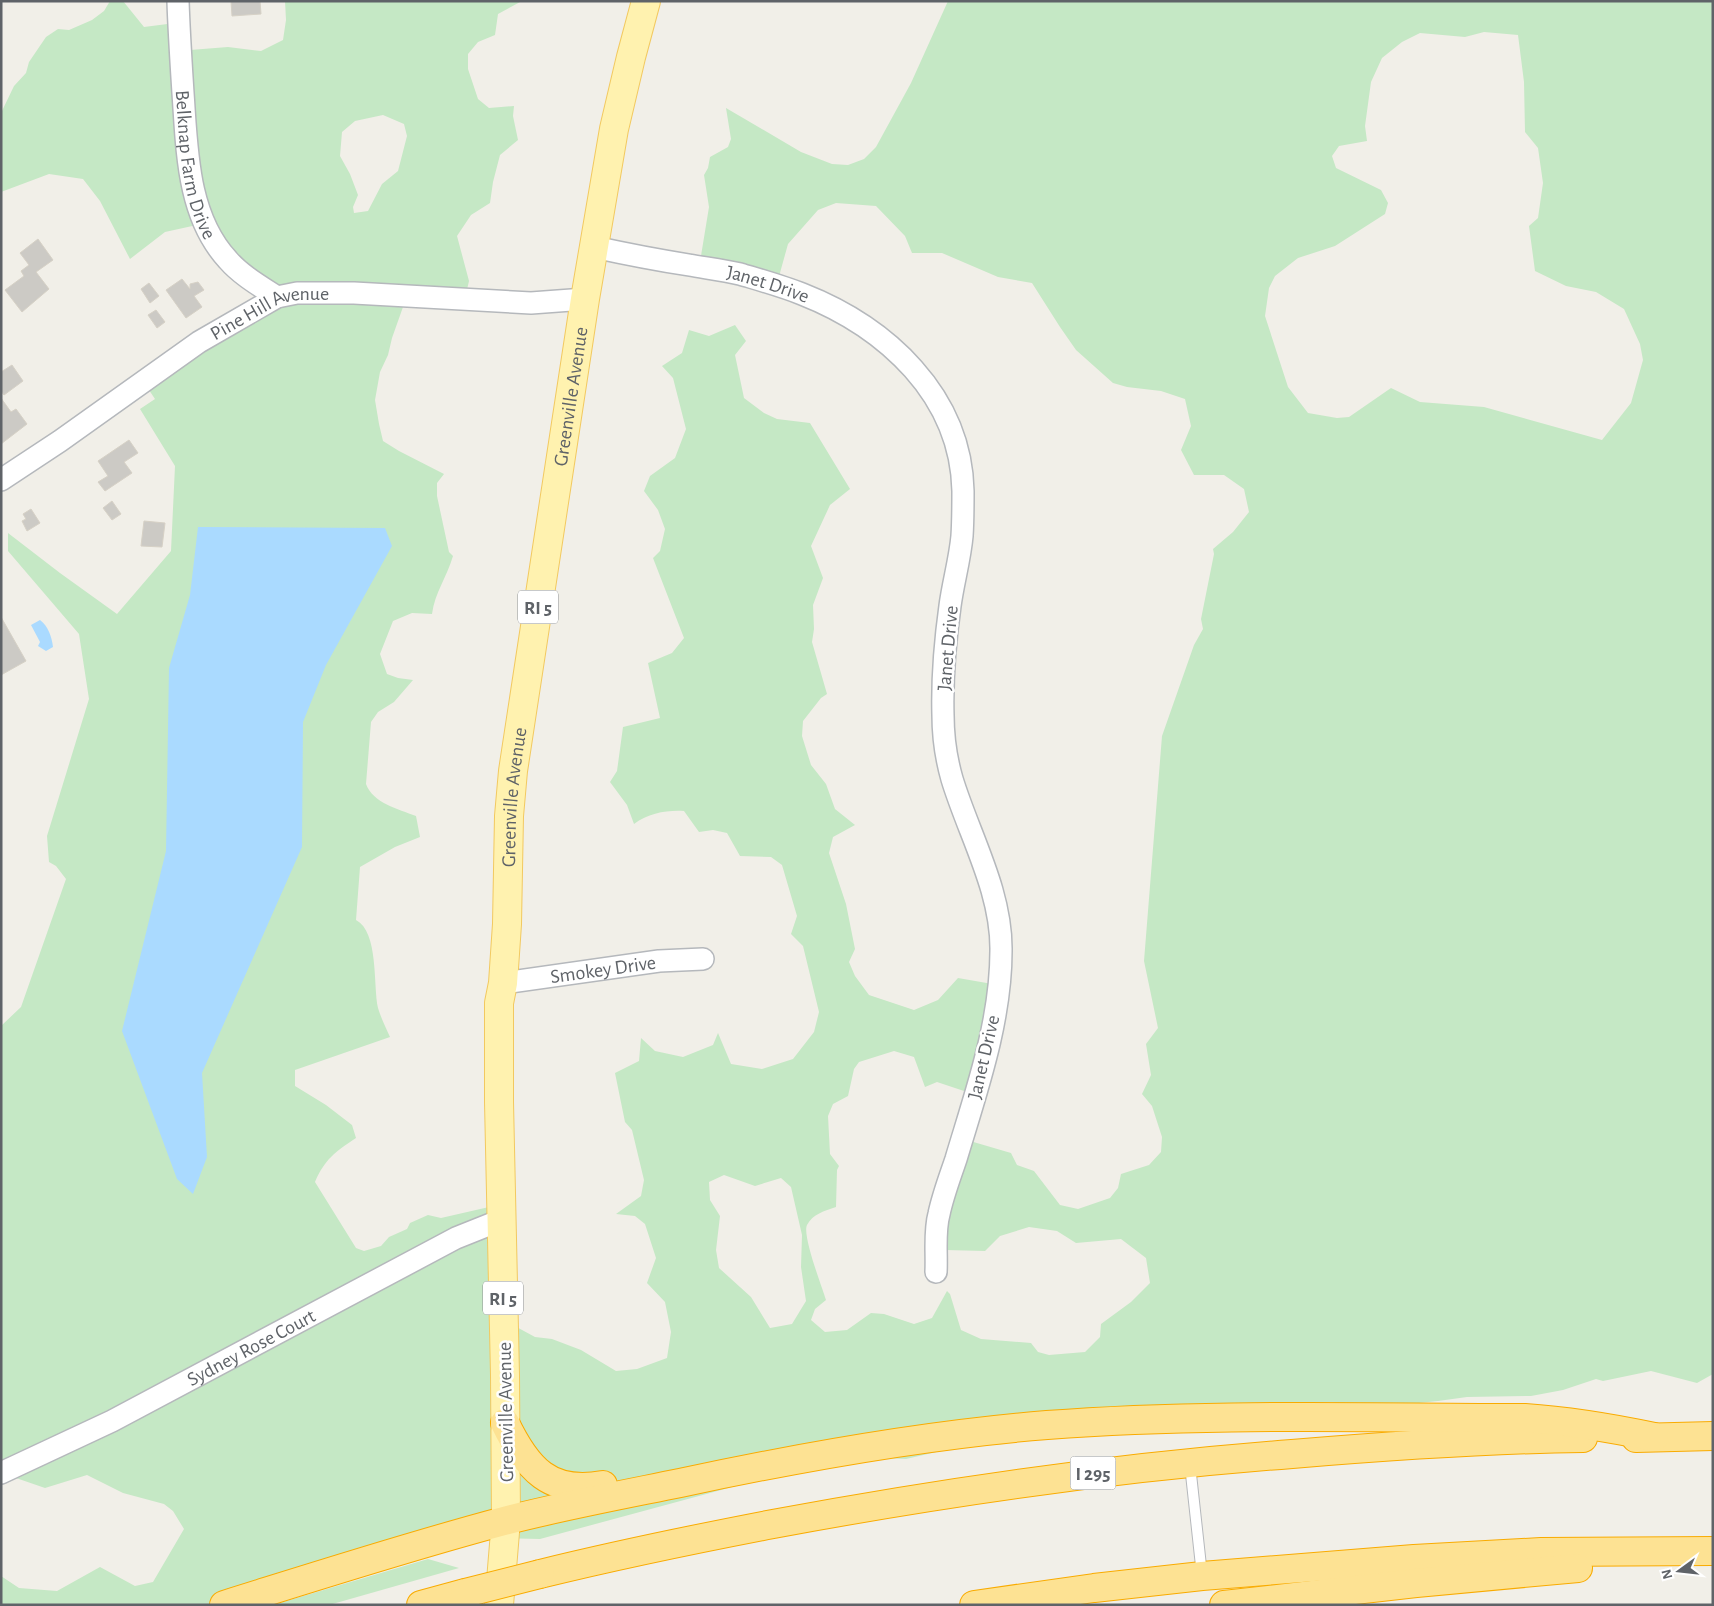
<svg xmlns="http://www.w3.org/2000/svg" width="1714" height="1606" font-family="'Alegreya Sans',sans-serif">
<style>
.green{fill:#c5e8c5;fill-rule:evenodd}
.water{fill:#aadaff}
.building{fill:#cccac5;stroke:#d6d1c6}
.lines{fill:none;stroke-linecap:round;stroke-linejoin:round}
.service-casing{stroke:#b5b8bc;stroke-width:12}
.minor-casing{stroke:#b5b8bc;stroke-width:24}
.primary-casing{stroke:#f2c960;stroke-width:30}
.motorway-casing{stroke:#f9ab00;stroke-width:30}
.service{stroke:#fff;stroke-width:10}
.minor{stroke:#fff;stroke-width:21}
.primary{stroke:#fff2af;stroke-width:28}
.motorway{stroke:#fde293;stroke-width:28}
.motorway-bridge-casing{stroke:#f9ab00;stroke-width:30;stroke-linecap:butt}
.motorway-bridge{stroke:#fde293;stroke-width:28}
.labels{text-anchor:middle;stroke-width:5;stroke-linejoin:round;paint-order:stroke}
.shield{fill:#fff;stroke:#8f9295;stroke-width:1}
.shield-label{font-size:19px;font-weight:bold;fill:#5f6368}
.street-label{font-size:20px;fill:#5f6368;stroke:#fff}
</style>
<rect width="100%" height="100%" fill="#f1efe8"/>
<!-- green -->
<g class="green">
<path d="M110 1H123L144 27 183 22 190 50 228 47 261 51 283 40 286 20 285 1H522L498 14 495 35 478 42 468 54V69L478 99 489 108 514 106 513 116 518 140 500 155 493 182 490 203 471 215 457 236 469 281 465 298 411 300 403 307 392 338 388 355 380 372 375 400 379 424 383 441 399 451 444 474 437 483V496L449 552 453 556C447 577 435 592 432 614L412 613 393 621 380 654 387 674 398 678 413 680 394 702 378 712 371 722 366 784C373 803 398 809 416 816L420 837 395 847 360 867 356 920C379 932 373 986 378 1008 381 1018 386 1028 390 1037L295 1070V1086L326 1105 352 1125 356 1138C335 1152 325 1159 315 1182L356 1248 364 1251 381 1246 389 1237 407 1229 410 1223 428 1215 441 1218 489 1207 511 1324 535 1337 552 1339 581 1350 616 1371 637 1369 667 1358 671 1332 665 1302 647 1283 656 1258 645 1224 635 1216 616 1214 641 1196 644 1180 632 1130 625 1122 615 1073 639 1061 641 1038 655 1051 683 1057 713 1045 718 1033 731 1064 762 1069 793 1059 814 1032 819 1012 803 946 791 934 797 916 782 865 771 857 740 856 727 833 713 830 699 832 684 811C667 810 649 813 634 824L627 805 610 782 617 771 623 727 660 718 648 663 672 653 684 638 653 558 660 551 665 529 658 510 644 491 650 476 675 458 686 429 673 378 662 366 682 353 689 330 709 336 735 325 746 341 735 355 744 398 764 413 777 419 810 423 850 489 830 505 811 546 823 578 813 605 814 629 812 642 827 694 821 698 803 721 802 736 811 765 826 784 835 809 855 825 833 837 829 853 846 904 855 949 849 962 855 976 869 995 914 1010 938 1000 958 978 1004 986 976 1095 937 1082 925 1087 914 1057 894 1051 859 1062 854 1069 848 1096 833 1104 828 1116 830 1154 839 1166 837 1170 836 1207C824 1211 813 1214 807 1225 802 1235 822 1287 826 1300L815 1309 811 1320 825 1332 847 1330 871 1313 884 1314 914 1324 932 1318 947 1291 950 1294 961 1330 981 1339 1031 1343 1038 1352 1049 1355 1085 1352 1100 1337 1101 1324 1131 1302 1150 1283 1146 1258 1121 1239 1076 1243 1057 1231 1029 1227 1000 1236 985 1251 945 1250 944 1221 970 1141 1011 1153 1017 1165 1034 1171 1060 1205 1078 1209 1110 1198 1118 1188 1121 1174 1149 1165 1161 1152 1162 1137 1152 1106 1142 1094 1151 1075 1146 1044 1158 1028 1144 961 1162 736 1194 645 1203 629 1201 619 1214 554 1213 549 1233 532 1249 512 1244 489 1224 475H1194L1181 450 1191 426 1185 399 1161 391 1127 387 1113 383 1076 350 1060 327 1032 283 998 277 942 253H912L905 236 876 206 836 203 818 210 788 244 778 280 700 262 709 207 704 175 708 168 710 157 728 147 731 139 726 108 801 152 832 164 848 165 864 159 876 147 911 83 948 1H1713V1374L1697 1383 1651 1371 1603 1381 1596 1379 1563 1390 1531 1396 1467 1397 1438 1401 1361 1409 1332 1402 1317 1403 1302 1407 1030 1436 1005 1444 958 1447 906 1459 883 1458 758 1480 540 1539 495 1538 243 1605H1V1576L19 1588 57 1591 100 1567 135 1586 153 1582 184 1529 173 1511 164 1504 123 1493 87 1475 45 1488 16 1478 1 1479V1026L21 1007 66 879 56 866 49 862 47 836 89 699 79 634 8 551V533L60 573 117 614 171 551 175 466 140 409 155 399 147 387 268 296 206 223 165 232 130 259 100 201 83 179 49 174 1 192V113L14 86 26 73 29 62 46 37 58 29 69 30 92 20 104 11ZM1484 32 1518 35 1524 82 1525 132 1538 148 1543 183 1538 218 1529 226 1535 271 1566 286 1596 292 1624 309 1640 344 1643 360 1631 403 1602 440 1484 407 1420 402 1391 388 1349 417 1337 418 1308 413 1288 387 1265 316 1269 288 1275 276 1298 258 1335 246 1385 214 1388 203 1381 190 1336 168 1332 156 1339 146 1367 141 1365 126 1371 82 1382 58 1402 42 1420 33 1465 37ZM383 115 404 124 407 136 398 171 382 184 368 211 354 213 353 207 358 195 350 174 340 156 342 132 355 121ZM724 1175 755 1186 781 1178 791 1187 802 1235 801 1267 806 1301 792 1324 770 1328 751 1297 719 1268 716 1250 720 1216 710 1200 709 1182Z"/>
<path d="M428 1559 459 1568 329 1605H273Z"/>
</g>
<!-- water -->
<g class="water">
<path d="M198 527 385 528 392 546 326 665 303 722 302 847 202 1073 207 1157 193 1194 177 1179 122 1031 166 851 169 668 190 595Z"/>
<path d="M40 620C48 626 52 637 53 647L46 651 38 646 40 642 31 625Z"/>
</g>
<!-- building -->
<g class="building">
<path d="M231 1H260L261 14 232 16Z"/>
<path d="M38 239 53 260 36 272 49 289 22 312 5 290 24 276 21 271 29 265 20 253Z"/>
<path d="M182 279 190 289V284L198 282 204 290 194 296 202 307 186 318 166 290Z"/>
<path d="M149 283 159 296 150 303 141 289Z"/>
<path d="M156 310 165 322 157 328 148 315Z"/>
<path d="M12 365 23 381 4 395 1 391V372Z"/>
<path d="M1 398 11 412 16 409 27 424 1 444Z"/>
<path d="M129 440 138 453 124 462 132 473 105 491 98 482 108 476 98 461Z"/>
<path d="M112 501 121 514 112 520 103 508Z"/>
<path d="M31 509 40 523 27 531 22 521 26 519 23 514Z"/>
<path d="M144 521 165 523 162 547 141 546Z"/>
<path d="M1 617 26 661 1 675Z"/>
</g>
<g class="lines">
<defs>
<path id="service" d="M1190 1465 1202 1575"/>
<g id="minor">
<path id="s1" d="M178 1C179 32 181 62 183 93 187 149 187 216 228 260 241 275 260 286 277 297"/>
<path id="s2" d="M594 247C626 254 657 260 689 265 706 268 724 270 740 274 760 280 782 286 802 294 886 327 961 395 963 491 963 506 963 521 962 536 960 559 953 583 950 606 945 642 942 679 943 715 943 737 946 758 952 779 969 835 1002 891 1001 951 1001 1022 976 1092 956 1159 950 1177 943 1195 939 1214 934 1232 937 1253 936 1272"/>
<path id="s3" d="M1 480 60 441 199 342 277 297 297 293H354L531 303 585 299"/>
<path id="s4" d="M503 983 659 961 703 959"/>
<path id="s5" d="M1 1473 112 1421 456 1238 501 1220"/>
</g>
<g id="primary">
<path id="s6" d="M499 1605 506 1520 505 1375 499 1102V1003L503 983 507 924 509 816 513 771 585 299 614 129 631 57 646 1"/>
</g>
<g id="motorway">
<path d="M505 1423C527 1469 550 1495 603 1485"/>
<path d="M1636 1438 1713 1436"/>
<path d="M540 1574C617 1555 695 1539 773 1524 945 1492 1118 1467 1292 1454 1389 1446 1486 1439 1583 1438"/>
<path d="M224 1605C317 1576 410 1546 504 1521 562 1506 621 1495 680 1483 801 1457 923 1435 1047 1425 1206 1413 1366 1418 1525 1418 1569 1421 1611 1428 1654 1437"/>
<path d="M421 1605 465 1593"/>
<path d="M974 1605 1094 1588 1202 1576 1414 1559 1541 1552 1713 1551"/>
<path d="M1224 1605 1416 1583 1578 1568"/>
</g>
</defs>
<!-- service casing -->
<use href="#service" class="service-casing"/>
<!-- minor casing -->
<use href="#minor" class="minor-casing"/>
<!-- primary casing -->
<use href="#primary" class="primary-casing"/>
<!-- motorway casing -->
<use href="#motorway" class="motorway-casing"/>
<!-- service -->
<use href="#service" class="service"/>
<!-- minor -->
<use href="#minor" class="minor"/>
<!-- primary -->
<use href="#primary" class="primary"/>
<!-- motorway -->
<use href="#motorway" class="motorway"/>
<defs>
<path id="motorway-bridge" d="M465 1593 540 1574"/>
</defs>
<!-- motorway-bridge casing -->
<use href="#motorway-bridge" class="motorway-bridge-casing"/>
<!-- motorway-bridge -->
<use href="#motorway-bridge" class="motorway-bridge"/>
</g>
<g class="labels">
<!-- shield labels -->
<g class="shield">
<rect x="518" y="590.5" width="40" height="33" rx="4"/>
<rect x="483" y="1281.5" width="40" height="33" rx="4"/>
<rect x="1070.5" y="1456.5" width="45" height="33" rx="4"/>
</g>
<g class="shield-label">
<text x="538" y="614">RI 5</text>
<text x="503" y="1305">RI 5</text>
<text x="1093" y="1480">I 295</text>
</g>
<!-- street labels -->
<g class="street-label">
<text dy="7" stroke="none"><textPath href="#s1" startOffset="165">Belknap Farm Drive</textPath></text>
<text dy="7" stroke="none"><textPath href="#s2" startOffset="178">Janet Drive</textPath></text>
<text dy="7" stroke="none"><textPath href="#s3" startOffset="320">Pine Hill Avenue</textPath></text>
<text dy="7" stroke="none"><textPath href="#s6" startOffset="1214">Greenville Avenue</textPath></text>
<text transform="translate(947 648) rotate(-85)" y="7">Janet Drive</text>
<text dy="7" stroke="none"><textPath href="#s6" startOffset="809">Greenville Avenue</textPath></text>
<text dy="7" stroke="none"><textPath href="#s4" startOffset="101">Smokey Drive</textPath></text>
<text transform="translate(983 1057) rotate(-77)" y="7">Janet Drive</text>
<text dy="7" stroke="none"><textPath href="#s5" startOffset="280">Sydney Rose Court</textPath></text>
<text transform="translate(505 1412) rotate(-91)" y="7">Greenville Avenue</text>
</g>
</g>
<!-- border -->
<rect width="1714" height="1606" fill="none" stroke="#5f6368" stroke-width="5"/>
<!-- north arrow -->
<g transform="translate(1679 1571) rotate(255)" stroke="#ffffff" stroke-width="4" paint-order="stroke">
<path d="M0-4L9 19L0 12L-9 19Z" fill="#5f6368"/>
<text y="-8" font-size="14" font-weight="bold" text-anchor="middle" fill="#5f6368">N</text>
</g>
</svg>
